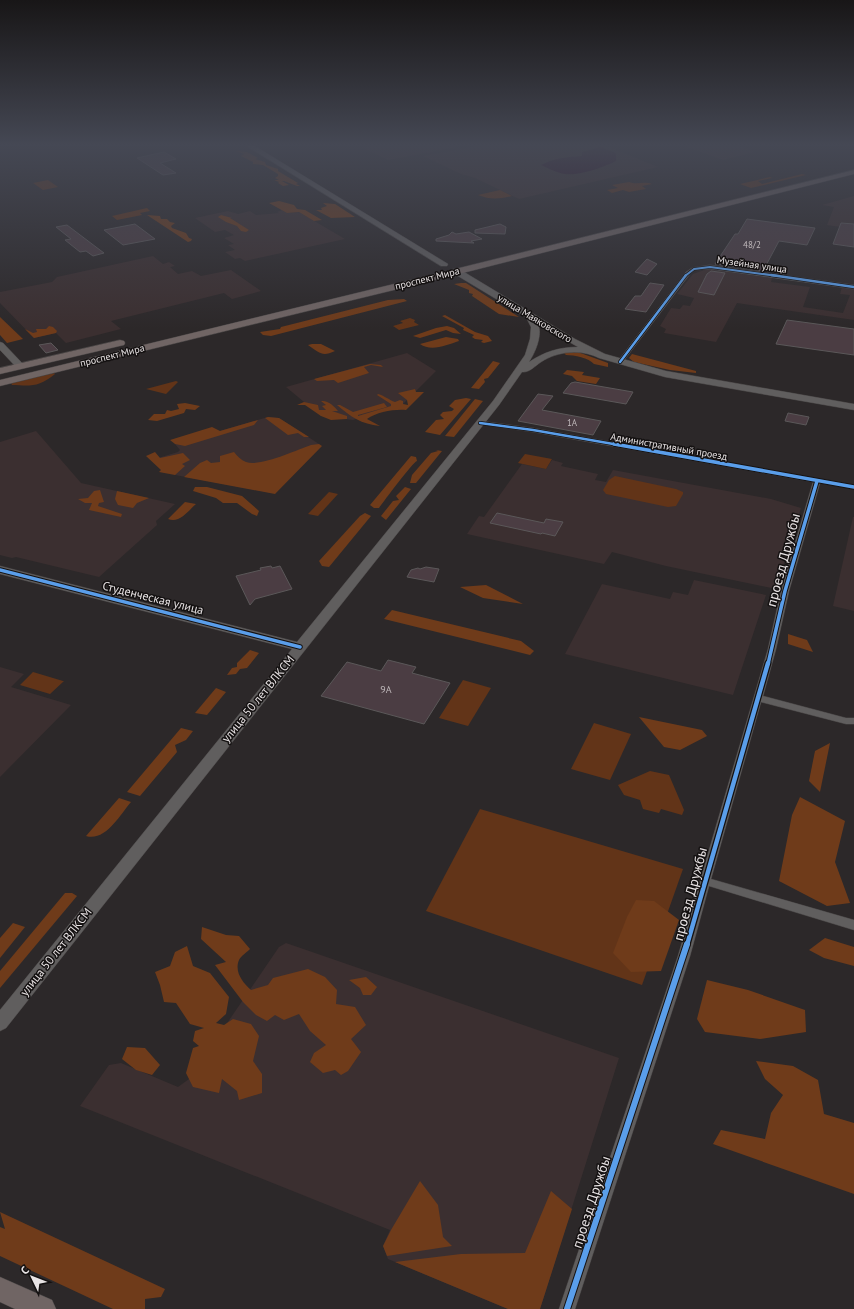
<svg xmlns="http://www.w3.org/2000/svg" width="854" height="1309" font-family="'PT Sans',sans-serif">
<style>
.built{fill:#3b2f30}
.green{fill:#623418}
.forest{fill:#6f3b1a}
.water{fill:#270522}
.building{fill:#4b3d43;stroke:#5b5859}
.lines{fill:none;stroke-linecap:round;stroke-linejoin:round}
.street-casing{stroke:#474444;stroke-width:1}
.secondary-casing{stroke:#474444;stroke-width:1}
.primary-casing{stroke:#474444;stroke-width:1}
.street{fill:#605e5e;fill-rule:evenodd}
.secondary{fill:#605e5e;fill-rule:evenodd}
.primary{fill:#706564;fill-rule:evenodd}
.cycleway-far4-casing{stroke:#141111;stroke-width:3.5}
.cycleway-far3-casing{stroke:#141111;stroke-width:4}
.cycleway-far2-casing{stroke:#141111;stroke-width:5.5}
.cycleway-far1-casing{stroke:#141111;stroke-width:7}
.cycleway-casing{stroke:#141111;stroke-width:8}
.cycleway-far4{stroke:#5a9eea;stroke-width:2}
.cycleway-far3{stroke:#5a9eea;stroke-width:2.5}
.cycleway-far2{stroke:#5a9eea;stroke-width:3.5}
.cycleway-far1{stroke:#5a9eea;stroke-width:4.5}
.cycleway{stroke:#5a9eea;stroke-width:6}
.labels{text-anchor:middle;stroke-width:3;stroke-linejoin:round;paint-order:stroke}
.far-number-label{font-size:9px;fill:#c1babc}
.far-street-label{font-size:10px;fill:#e8e3e4;stroke:#141111}
.number-label{font-size:10px;fill:#c1babc}
.street-label{font-size:12px;fill:#e8e3e4;stroke:#141111}
.near-street-label{font-size:14px;fill:#e8e3e4;stroke:#141111}
</style>
<rect width="100%" height="100%" fill="#2c2829"/>
<!-- built -->
<g class="built">
<path d="M370 145H455L459 147 388 160 363 148Z"/>
<path d="M481 145 607 146 658 167 519 199 475 178 461 174 423 156Z"/>
<path d="M681 145H737L755 152 723 160Z"/>
<path d="M854 196V229L827 225 834 207 822 205Z"/>
<path d="M282 210 287 213 299 212 345 239 245 261 240 258 235 259 225 252 235 250 228 245 234 244 224 238 234 235 225 230 215 232 195 218 228 211 238 214 250 211 256 215 279 213 277 212Z"/>
<path d="M153 256 163 264 169 262 175 266 170 267 178 274 192 271 201 276 231 270 261 291 232 299 224 293 111 321 121 329 66 343 56 333 34 338 0 303V292L52 282 57 277Z"/>
<path d="M707 269 772 278 771 282 810 287 803 307 843 313 850 295 840 294 842 287 854 289V320L737 303 716 342 664 333 666 329 660 326 671 308 680 309 683 305 690 306 694 298 677 294 693 274Z"/>
<path d="M407 353 436 371 403 404 353 420 321 416 286 387Z"/>
<path d="M268 417 279 418 319 444 272 493 175 475 158 458 178 452 180 450 175 444Z"/>
<path d="M36 431 81 483 175 504 156 521 157 525 99 577 16 557 12 558 0 555V442Z"/>
<path d="M552 460 563 463 561 466 598 474 595 480 606 482 613 470 771 499 801 508 776 589 666 566 612 552 604 564 467 534 479 516 484 517 522 464 546 469Z"/>
<path d="M853 517H854V611L833 606Z"/>
<path d="M694 580 766 595 733 695 565 654 602 584 670 599 673 592 688 595Z"/>
<path d="M0 667 24 674 11 687 71 705 0 777Z"/>
<path d="M286 943 619 1058 540 1309H508L388 1259 383 1246 390 1230 80 1106 109 1065 121 1063 178 1087 189 1079 279 947Z"/>
</g>
<!-- green -->
<g class="green">
<path d="M802 174 806 175 751 188 740 184 770 177 772 178 758 181 762 184Z"/>
<path d="M48 180 58 187 43 190 33 183Z"/>
<path d="M629 182C637 185 644 181 652 184L642 186 646 189 629 192 623 190 612 193 607 190 618 188 612 185Z"/>
<path d="M500 190 512 196C500 199 490 200 478 195Z"/>
<path d="M147 208 150 211 140 213 142 215 117 220 112 216Z"/>
<path d="M410 318 415 320 414 322 419 325 399 330 393 326 403 323 400 321Z"/>
<path d="M54 373 55 374C39 387 32 386 12 385L11 383Z"/>
<path d="M176 381 178 382 166 394 146 389Z"/>
<path d="M525 454 552 459 546 469 518 463Z"/>
<path d="M615 476 676 489 683 492V494L676 506 668 507 606 494 603 490 609 480Z"/>
<path d="M329 492 338 494 318 516 308 514Z"/>
<path d="M33 672 63 681H64L50 694 20 685Z"/>
<path d="M463 680 491 688 468 726 439 718Z"/>
<path d="M594 723 631 734 610 780 571 769Z"/>
<path d="M650 771 669 775 684 810 682 815 661 809 659 813 643 809 640 800 624 795 618 785Z"/>
<path d="M480 809 683 869 642 985 426 911Z"/>
</g>
<!-- forest -->
<g class="forest">
<path d="M236 151 247 152 258 158 255 159 265 162 266 165 278 169V171L298 183 296 184 300 186H297L284 181H282L289 185 283 186 278 183 279 182 274 180H279L275 178 278 176V174L263 165 253 164V162L241 156 244 154Z"/>
<path d="M279 201 294 205 297 209 305 210 322 220 314 221 299 212 287 213 269 203Z"/>
<path d="M323 203 335 204 355 217 331 218 316 210H322L321 208 327 206Z"/>
<path d="M147 215 160 216 161 219H167L170 222 175 223 171 226 172 228 186 233 189 238 192 239 191 241 188 242Z"/>
<path d="M221 215 232 218H230L249 230 246 232 241 231 237 226 226 222 218 217Z"/>
<path d="M461 283H466L519 317 499 314 472 296 473 294 469 293V290L454 284Z"/>
<path d="M404 299 407 301 271 336 263 335 260 332 280 329 281 327 388 300Z"/>
<path d="M445 315 475 332 488 336 492 341 484 343 481 342 483 340 475 339 472 337 474 335 463 330 464 328 442 316Z"/>
<path d="M0 317 23 339 7 343 0 335Z"/>
<path d="M49 326 53 327 57 331 56 333 34 338 25 329 33 333 37 332 36 329H46Z"/>
<path d="M447 326 454 328 461 334 453 333 446 330 420 338 413 336 436 328Z"/>
<path d="M446 337 458 339 459 341C447 345 431 352 420 344Z"/>
<path d="M312 344H321L335 351C322 357 320 353 308 345Z"/>
<path d="M575 351 608 363V367L594 364C589 358 574 355 566 355L563 352Z"/>
<path d="M632 354 696 371V373L670 370 634 362 629 358Z"/>
<path d="M493 361 500 363 488 378 484 379 485 382 479 389 471 388Z"/>
<path d="M370 364 381 365 383 367 371 365 364 367 369 373 338 383 334 380 317 381 314 379Z"/>
<path d="M567 370 584 372 582 375 600 378 596 384 577 381 572 376 563 374Z"/>
<path d="M415 389 416 392H424L406 410C394 409 377 412 367 419L380 426C361 424 351 417 337 405H340L353 412 384 403 387 407 358 415V416L391 406V404L377 395 378 394C385 396 389 400 395 402L400 400 403 401V404L408 405 407 400 398 393Z"/>
<path d="M466 398 471 399 440 435 425 432 436 420 444 419 440 415 443 412 452 411 454 409 449 406 455 400Z"/>
<path d="M475 399 483 401 454 437 445 436Z"/>
<path d="M321 401C328 400 334 406 338 411H332L347 416V419L331 420 321 416 305 405H297L304 402 318 405 319 410H326L322 406 326 405Z"/>
<path d="M185 403 200 406 195 410 186 409 184 413 157 421 148 420 154 414H165L167 410 171 411 179 409 177 404Z"/>
<path d="M268 417 279 418 309 437H304L298 433 288 435 265 418Z"/>
<path d="M258 420 254 425 185 446 175 444 170 440 212 427 220 431Z"/>
<path d="M319 444 322 446 275 494 184 477 200 463 207 460 211 463 220 462V456L234 452C237 456 241 460 246 462 261 467 296 450 311 445Z"/>
<path d="M436 450 442 451 416 483H410L412 475 431 453 438 451Z"/>
<path d="M155 452 160 458 183 453 190 460 182 464 185 466 175 475 159 472 161 470 146 456Z"/>
<path d="M411 456 416 457 417 461C413 462 384 501 379 508H374L370 505Z"/>
<path d="M195 487H207L242 496 259 511 257 516 252 514 237 503H223L216 498 193 491Z"/>
<path d="M405 487 411 489 386 520 381 516 393 501 399 500 396 496Z"/>
<path d="M100 490 104 502 99 503 98 506 122 514 121 517 89 510 92 503H85L78 499 88 498 94 491Z"/>
<path d="M117 491 149 498 137 503 133 508 118 505 115 499Z"/>
<path d="M185 502 196 504C188 511 179 524 168 519Z"/>
<path d="M365 513 371 516 329 567 322 566 319 561 360 516Z"/>
<path d="M486 585 523 604 483 598 460 587Z"/>
<path d="M392 610 521 641 534 651 530 655 384 619Z"/>
<path d="M788 634 807 640 813 652 788 644Z"/>
<path d="M250 650 259 653 247 668 240 669 236 674 227 675 232 668 237 667V663Z"/>
<path d="M216 688 226 692 207 715 195 713Z"/>
<path d="M639 717 702 730 707 736 680 750 664 747Z"/>
<path d="M181 728 193 731 186 740 175 745 177 752 140 796 127 792Z"/>
<path d="M830 743 820 792 809 781 815 751Z"/>
<path d="M800 797 845 821 835 862 850 903 827 906 779 881 792 815Z"/>
<path d="M119 798 131 802C120 815 105 842 86 836Z"/>
<path d="M65 893H72L77 896 0 988V971Z"/>
<path d="M636 900 654 901 679 920 661 971 631 972 613 953 627 917Z"/>
<path d="M13 923 25 927 0 958V938Z"/>
<path d="M202 927 226 935 239 936 250 949C247 952 241 956 239 960 234 972 243 983 251 990L268 985 273 978 308 969 325 977 337 990 336 1004 355 1007 366 1025 351 1039 361 1052 348 1071 341 1075 335 1070 323 1073 310 1062 314 1053 326 1045 310 1031 299 1014 284 1020 275 1015 267 1021 256 1015 243 1002 215 965 226 962 201 939Z"/>
<path d="M825 938 854 947V966L824 958 809 950Z"/>
<path d="M187 946 193 966 210 973 229 997 226 1014 216 1023 224 1025 233 1019 251 1024 259 1036 253 1061 262 1074V1093L239 1100 237 1091 222 1079 219 1093 193 1087 186 1073 193 1048 199 1046 193 1041 195 1031 204 1028 190 1024 176 1003 164 1002 160 985 155 972 170 966 175 952Z"/>
<path d="M366 977 377 987 371 995H363L360 988 349 980Z"/>
<path d="M707 980 748 990 805 1010 806 1032 760 1039 705 1032 697 1019Z"/>
<path d="M127 1047 145 1048 160 1065 152 1075 136 1070 122 1059Z"/>
<path d="M756 1061 793 1066 818 1080 824 1114 854 1123V1194L713 1144 721 1130 765 1139 771 1113 783 1095 765 1079Z"/>
<path d="M420 1181 438 1205 443 1237 452 1246 387 1256 383 1246 391 1230Z"/>
<path d="M551 1191 572 1209 540 1309H508L395 1262 461 1254 525 1253Z"/>
<path d="M0 1212 165 1289 161 1297 145 1299V1309H113L0 1256V1227L5 1229Z"/>
</g>
<!-- water -->
<path class="water" d="M601 147 616 153V161C604 167 579 176 565 174 557 173 548 168 541 165 554 158 568 157 582 156V152Z"/>
<!-- building -->
<g class="building">
<path d="M164 152 176 159 160 163 176 173 163 175 137 158Z"/>
<path d="M747 219 792 225 815 228 807 245 779 241 763 271 715 264 735 234H738Z"/>
<path d="M841 223 854 224V247L833 244Z"/>
<path d="M135 224 155 239 123 245 104 230Z"/>
<path d="M500 224 506 227 505 234 475 233V230Z"/>
<path d="M67 225 96 247 104 253 93 256 86 251 80 252 65 240 71 239 56 227Z"/>
<path d="M452 232 456 234 469 232 482 239 471 241 474 243 436 241V239L449 235Z"/>
<path d="M647 259 657 264 647 275 635 272Z"/>
<path d="M711 271 725 273 714 295 698 292 707 274Z"/>
<path d="M650 283 664 285 646 312 625 309 635 296H641Z"/>
<path d="M787 320 854 329V355L776 344Z"/>
<path d="M51 343 58 350 46 353 39 345Z"/>
<path d="M575 382 633 392 626 404 563 393 571 383Z"/>
<path d="M538 394 553 396 542 410 601 421 593 435 518 421Z"/>
<path d="M788 413 809 417 806 425 785 421Z"/>
<path d="M497 513 544 523 546 519 563 522 555 536 542 533 541 534 490 523Z"/>
<path d="M271 566 272 568 280 566 292 589 255 599 250 605 236 576 261 570 260 568Z"/>
<path d="M426 567 439 569 434 582 407 577 411 570 418 568 420 569Z"/>
<path d="M388 660 416 667 412 673 450 683 424 724 321 696 347 662 381 671Z"/>
</g>
<g class="lines">
<defs>
<g id="street">
<path d="M710 265 854 285V289L710 269 695 270 690 274 622 363H618V361L686 272 692 268Z"/>
<path d="M480 421 533 428 854 485V489L820 483 789 591 776 649 763 696 846 718H854V724H846L761 702 711 879 854 920V930L709 886 690 956 575 1309H559L678 956 768 649 781 591 813 482 533 432 478 424V422Z"/>
</g>
<g id="secondary">
<path d="M245 145H253L448 264 447 266H441Z"/>
<path d="M453 269H459L575 339 605 354 666 371 854 404V410L665 377 599 358C581 349 558 351 541 362 535 366 529 373 522 372L499 405 6 1028 0 1031V1010L292 649 0 574V566L297 642 493 401 525 355 530 339 531 327 526 317 453 273ZM538 324 578 347C559 347 544 352 529 362 535 353 543 335 538 324Z"/>
<path d="M0 342 3 343 23 364 25 366 23 368H17L0 350Z"/>
</g>
<g id="primary">
<path d="M854 170V174L435 280 0 386V380L435 274Z"/>
<path d="M120 340 124 341 125 343 124 345 0 374V368Z"/>
<path d="M0 1277 52 1300 56 1309H15L0 1302Z"/>
</g>
</defs>
<!-- street casing -->
<use href="#street" class="street-casing"/>
<!-- secondary casing -->
<use href="#secondary" class="secondary-casing"/>
<!-- primary casing -->
<use href="#primary" class="primary-casing"/>
<!-- street -->
<use href="#street" class="street"/>
<!-- secondary -->
<use href="#secondary" class="secondary"/>
<!-- primary -->
<use href="#primary" class="primary"/>
<defs>
<path id="cycleway-far4" d="M685 276 694 269 710 267 778 276"/>
<g id="cycleway-far3">
<path d="M771 275 854 287"/>
<path d="M620 362 686 275"/>
<path d="M480 423 533 430 619 445"/>
</g>
<g id="cycleway-far2">
<path d="M614 444 854 487"/>
<path d="M0 570 300 647"/>
<path d="M768 664 785 591 817 481"/>
</g>
<path id="cycleway-far1" d="M687 945 768 663"/>
<path id="cycleway" d="M567 1309 687 944"/>
</defs>
<!-- cycleway-far4 casing -->
<use href="#cycleway-far4" class="cycleway-far4-casing"/>
<!-- cycleway-far3 casing -->
<use href="#cycleway-far3" class="cycleway-far3-casing"/>
<!-- cycleway-far2 casing -->
<use href="#cycleway-far2" class="cycleway-far2-casing"/>
<!-- cycleway-far1 casing -->
<use href="#cycleway-far1" class="cycleway-far1-casing"/>
<!-- cycleway casing -->
<use href="#cycleway" class="cycleway-casing"/>
<!-- cycleway-far4 -->
<use href="#cycleway-far4" class="cycleway-far4"/>
<!-- cycleway-far3 -->
<use href="#cycleway-far3" class="cycleway-far3"/>
<!-- cycleway-far2 -->
<use href="#cycleway-far2" class="cycleway-far2"/>
<!-- cycleway-far1 -->
<use href="#cycleway-far1" class="cycleway-far1"/>
<!-- cycleway -->
<use href="#cycleway" class="cycleway"/>
</g>
<!-- sky -->
<linearGradient id="sky" x2="0" y2="1"><stop stop-color="#181617"/><stop offset="0.44" stop-color="#454854"/><stop offset="1" stop-color="#454854" stop-opacity="0"/></linearGradient>
<rect width="854" height="329" fill="url(#sky)"/>
<g class="labels">
<!-- far-number labels -->
<g class="far-number-label">
<text x="752" y="248">48/2</text>
<text x="572" y="426">1А</text>
</g>
<!-- far-street labels -->
<g class="far-street-label">
<text transform="translate(752 264) rotate(8)" y="4">Музейная улица</text>
<text transform="translate(427 278) rotate(-14)" y="4">проспект Мира</text>
<text transform="translate(535 318) rotate(31)" y="4">улица Маяковского</text>
<text transform="translate(112 355) rotate(-14)" y="4">проспект Мира</text>
<text transform="translate(669 446) rotate(10)" y="4">Административный проезд</text>
</g>
<!-- number labels -->
<g class="number-label">
<text x="386" y="693">9А</text>
</g>
<!-- street labels -->
<g class="street-label">
<text transform="translate(153 598) rotate(14)" y="4">Студенческая улица</text>
<text transform="translate(258 699) rotate(-51)" y="4">улица 50 лет ВЛКСМ</text>
<text transform="translate(56 952) rotate(-52)" y="4">улица 50 лет ВЛКСМ</text>
</g>
<!-- near-street labels -->
<g class="near-street-label">
<text transform="translate(783 560) rotate(-75)" y="5">проезд Дружбы</text>
<text transform="translate(690 894) rotate(-75)" y="5">проезд Дружбы</text>
<text transform="translate(591 1202) rotate(-72)" y="5">проезд Дружбы</text>
</g>
</g>
<!-- north arrow -->
<g transform="translate(32 1277) rotate(313)" stroke="#141111" stroke-width="3" paint-order="stroke">
<path d="M0-3L7 15L0 10L-7 15Z" fill="#e8e3e4"/>
<text y="-6" font-size="11" font-weight="bold" text-anchor="middle" fill="#e8e3e4">С</text>
</g>
</svg>
